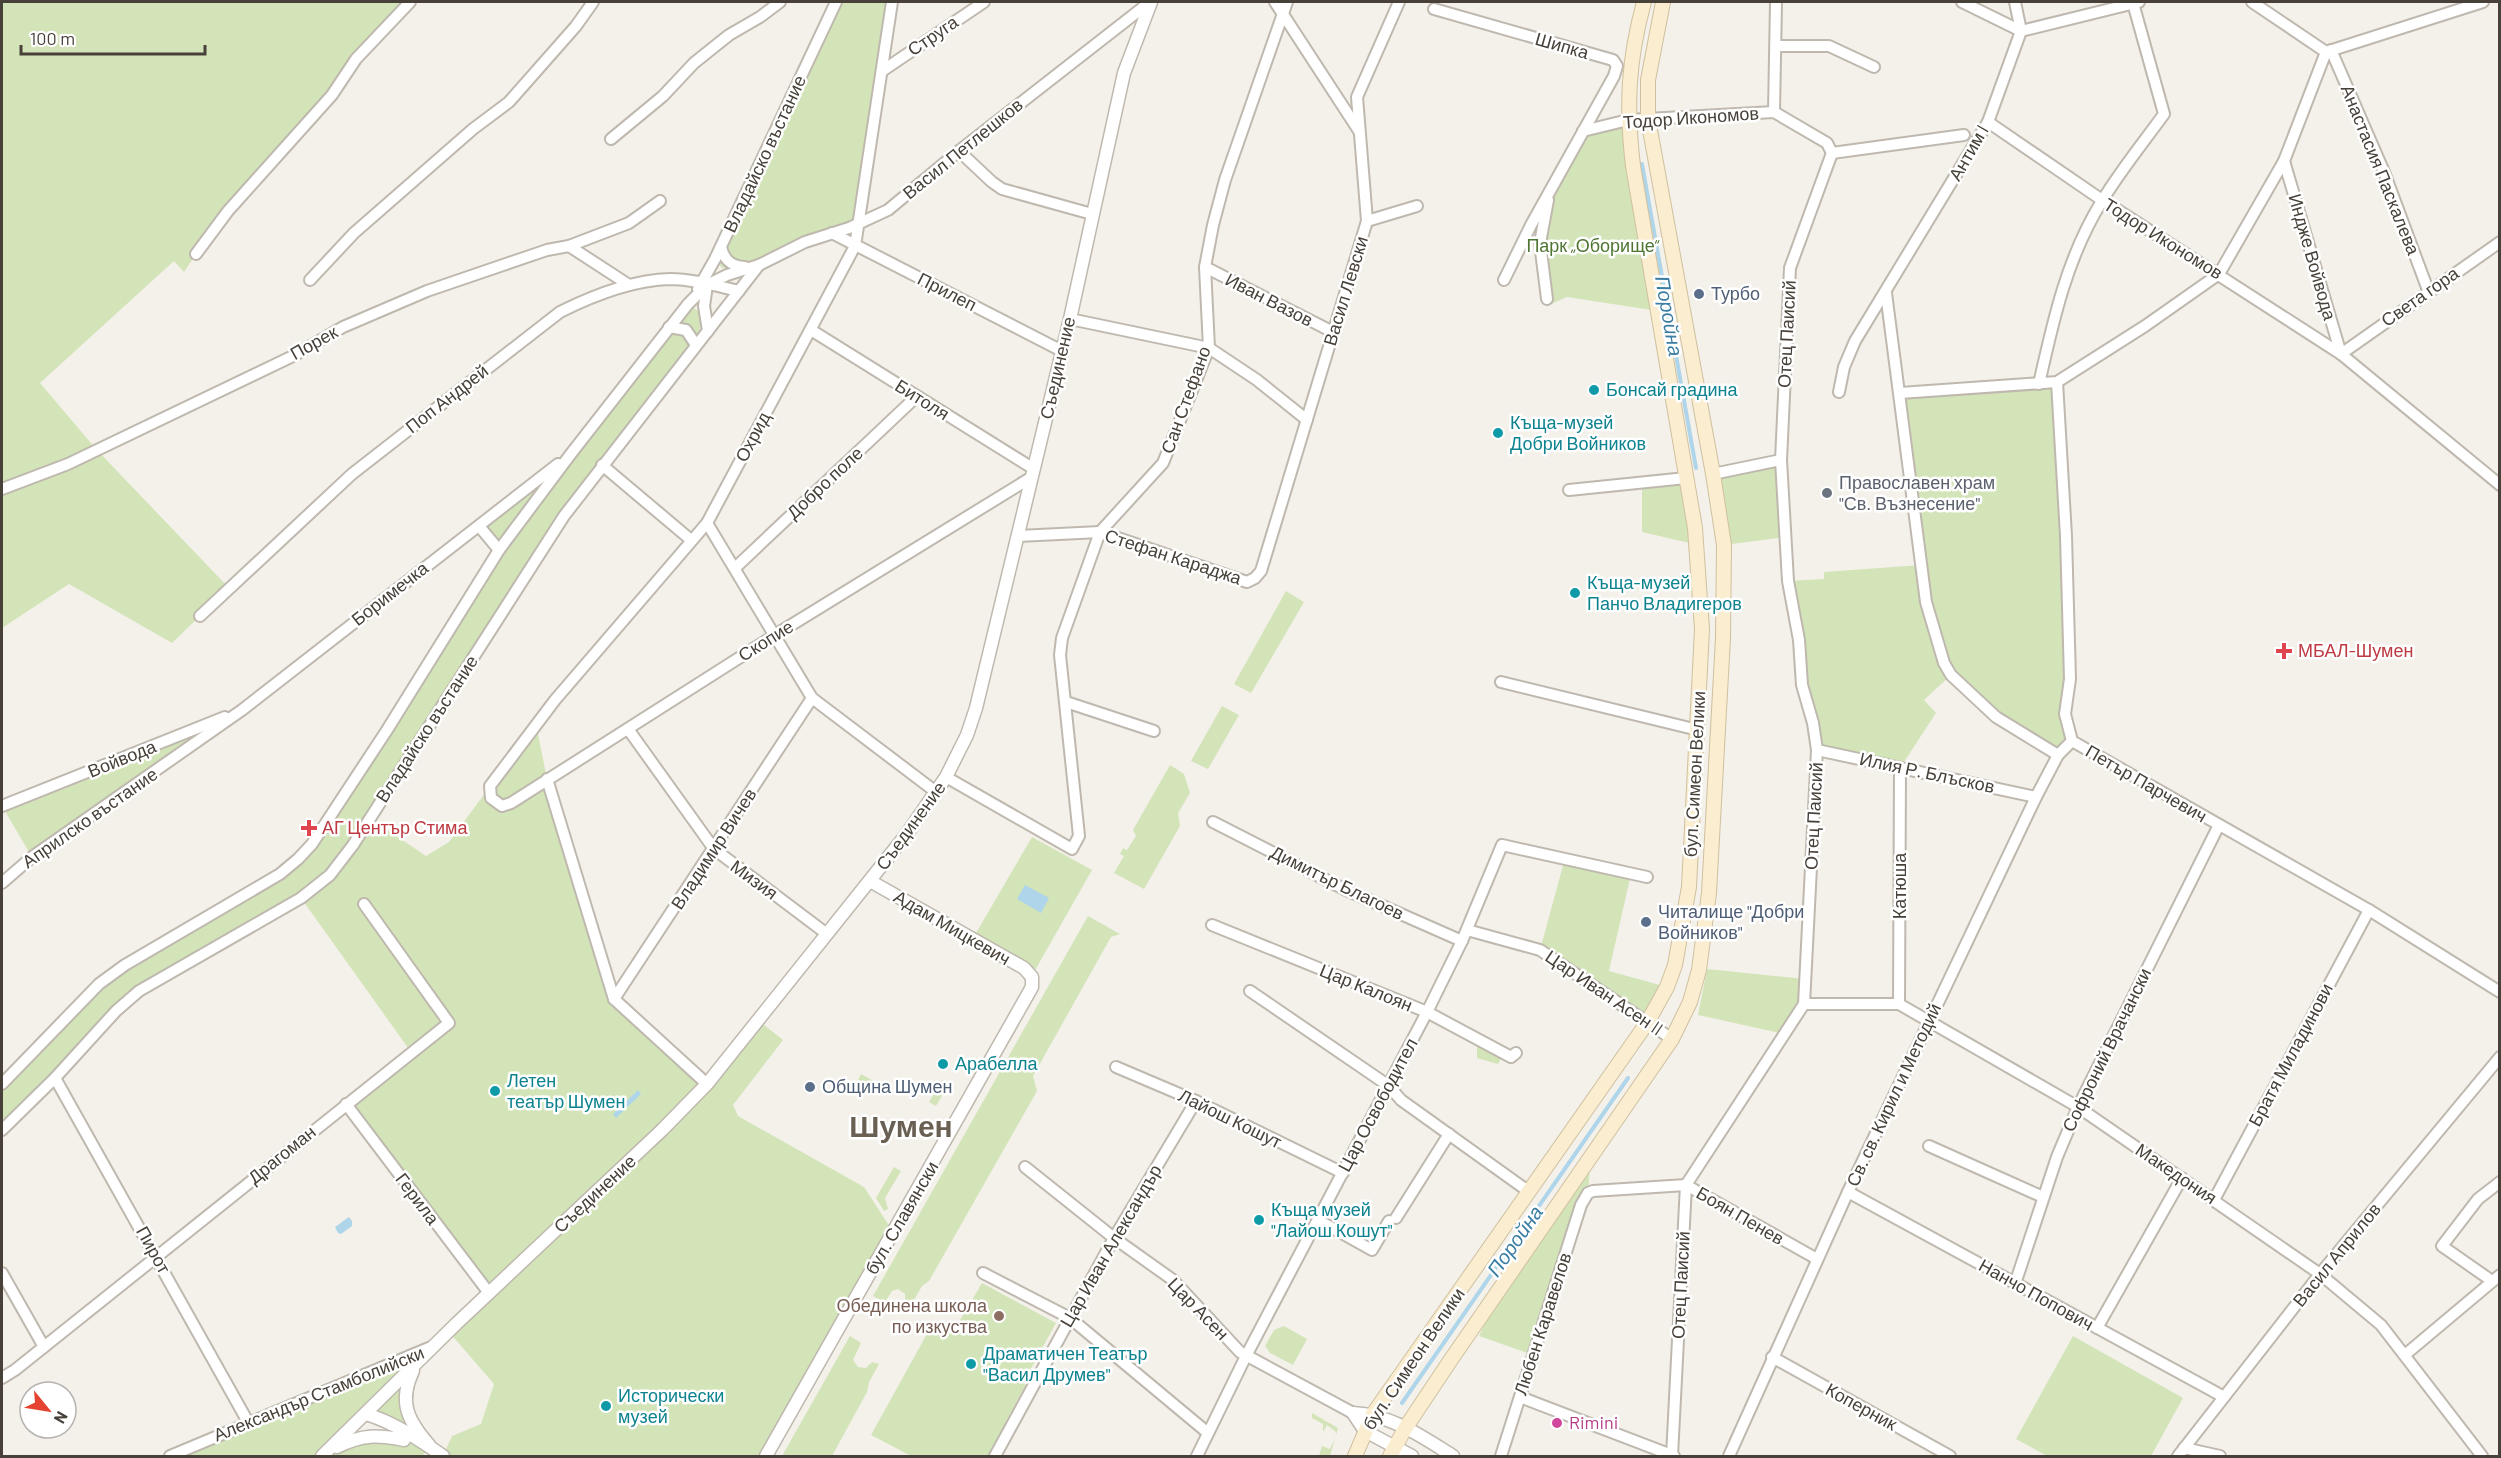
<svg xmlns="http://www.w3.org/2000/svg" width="2501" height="1458" font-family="Barlow,sans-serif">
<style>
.green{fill:#d3e4b8}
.water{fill:#aed5ea}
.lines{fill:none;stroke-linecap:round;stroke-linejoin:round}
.stream{stroke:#aed5ea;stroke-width:4}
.minor-casing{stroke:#bfb8ae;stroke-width:14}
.tertiary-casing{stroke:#bfb8ae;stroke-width:15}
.secondary-casing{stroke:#cfc09f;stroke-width:16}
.minor{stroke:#fff;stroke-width:10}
.tertiary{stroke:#fff;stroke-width:12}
.secondary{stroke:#faedd0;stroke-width:14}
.service-dot{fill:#5c6f8a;stroke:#fff;stroke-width:2}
.culture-dot{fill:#0f9aa8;stroke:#fff;stroke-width:2}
.worship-dot{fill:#6b7280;stroke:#fff;stroke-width:2}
.health-dot{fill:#e0444e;stroke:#fff;stroke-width:2}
.education-dot{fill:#8d6e63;stroke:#fff;stroke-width:2}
.hotel-dot{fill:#d1479c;stroke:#fff;stroke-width:2}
.labels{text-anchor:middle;stroke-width:5;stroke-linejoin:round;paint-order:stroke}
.street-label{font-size:18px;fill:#48413a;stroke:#fff}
.park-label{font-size:18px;fill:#4f7532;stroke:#fff}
.service-label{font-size:18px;fill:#4e5e75;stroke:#fff;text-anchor:start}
.culture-label{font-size:18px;fill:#0d838f;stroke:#fff;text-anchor:start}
.worship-label{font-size:18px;fill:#5b616d;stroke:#fff;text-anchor:start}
.health-label{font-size:18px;fill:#be3a42;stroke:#fff;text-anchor:start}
.education-label{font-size:18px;fill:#785e54;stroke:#fff;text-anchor:end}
.hotel-label{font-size:18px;fill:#b23c85;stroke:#fff;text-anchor:start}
.water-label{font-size:20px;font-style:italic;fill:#3a7ca2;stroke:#fff}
.town-label{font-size:30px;font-weight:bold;fill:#695f52;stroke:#fff}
</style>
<rect width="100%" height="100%" fill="#f4f1eb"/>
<!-- green -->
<g class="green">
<path d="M2 2H411L196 254 184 272 174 261 40 383 96 449 229 588 172 643 69 584 2 628Z"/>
<path d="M835 2H892L859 224 732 272 721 267 715 259Z"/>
<path d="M1628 120 1658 311 1567 297 1549 305 1543 280 1540 243 1550 190 1583 131Z"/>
<path d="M689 305 703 314 697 341 564 516 370 818 426 856 449 842 536 724 547 779 614 999 707 1083 758 1020 783 1040 733 1105 738 1116 864 1187 894 1233 766 1456H443L452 1436 481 1424 494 1384 449 1332 489 1293 346 1104 411 1052 301 898 139 991 2 1130V1084L92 990 298 859 499 551 479 526 538 483 541 486Z"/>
<path d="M2057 382 2066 536 2065 714 2072 741 2058 755 2016 731 1951 675 1924 700 1936 713 1900 768 1817 750 1788 581 1824 579V572L1921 565 1900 393Z"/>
<path d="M1781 460 1785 537 1724 545 1713 474Z"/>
<path d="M1686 478 1698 545 1642 532V483Z"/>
<path d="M1286 591 1304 602 1251 693 1234 684Z"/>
<path d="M1222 706 1239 715 1208 769 1191 761Z"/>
<path d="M242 710 32 857 2 806Z"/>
<path d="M1170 765 1184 774 1190 793 1178 813 1180 826 1144 889 1114 873 1124 856 1120 854 1123 848 1127 850 1136 836 1133 830Z"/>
<path d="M1032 837 1092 870 1034 972 972 940Z"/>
<path d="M1565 858 1631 874 1609 971 1667 987 1647 1023 1540 950Z"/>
<path d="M1088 916 1120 934 1111 937 1033 1076 1037 1091 929 1281 922 1286 910 1307 905 1303V1294L898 1289 892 1291 885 1302 873 1296Z"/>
<path d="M1707 969 1805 979 1804 1004 1785 1034 1698 1015Z"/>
<path d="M1477 1045 1502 1057 1498 1064 1477 1058Z"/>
<path d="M861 1074 879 1084 873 1096 867 1093 871 1084 858 1080Z"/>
<path d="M942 1080 949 1084 936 1106 929 1102Z"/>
<path d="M894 1167 901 1171 885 1198 888 1209 884 1211 876 1198Z"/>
<path d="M1590 1167 1588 1193 1533 1355 1479 1336 1489 1315Z"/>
<path d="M982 1283 1056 1323 1023 1383 1026 1385 1006 1421 1003 1442 995 1456H911L871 1435 933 1323 947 1331 951 1325 956 1327Z"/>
<path d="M1284 1326 1307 1339 1293 1365 1270 1353 1265 1346 1274 1330Z"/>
<path d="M850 1336 861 1343 853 1360 858 1367 866 1368 872 1362 879 1364 869 1382 867 1392 832 1456H782Z"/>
<path d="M2073 1336 2183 1398 2151 1456H2047L2016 1439Z"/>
<path d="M434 1346 409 1380 415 1429 366 1414 330 1449 353 1440H404L427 1452 421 1456H170Z"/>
<path d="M1312 1413 1338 1428 1330 1456H1319L1322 1446 1330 1449 1336 1436V1432L1327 1425 1323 1432V1424L1312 1418Z"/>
</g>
<!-- water -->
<g class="water">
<path d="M1025 885 1049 898 1041 913 1017 899Z"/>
<path d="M638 1090 641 1094 616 1118 613 1114Z"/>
<path d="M349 1217 352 1221V1226L341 1234 338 1233 335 1227Z"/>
</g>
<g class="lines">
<!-- stream -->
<g class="stream">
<path d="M1642 164 1696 468"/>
<path d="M1402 1403 1628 1078"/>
</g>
<defs>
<g id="minor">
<path d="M892 2 855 246 707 523 555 700 490 786 491 798 502 806 511 803 775 635 1032 477"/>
<path d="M1275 2 1359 131"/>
<path d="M1962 2 2021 31 2139 2"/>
<path d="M2252 2 2326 52 2483 2"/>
<path d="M1434 9 1613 60 1617 66 1614 76 1531 225 1504 280"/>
<path d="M1776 46H1829L1874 67"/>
<path d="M2331 50 2384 172 2428 290"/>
<path d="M882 71 984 2"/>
<path d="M1774 112 1776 2"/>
<path d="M1988 122 2102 200 2341 354 2500 485"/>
<path d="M1583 131 1628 120 1774 112 1827 143 1832 153 1964 135"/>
<path d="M611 139 663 96 694 63 729 35 760 17 780 2"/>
<path d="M959 151 992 182 1002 189 1092 214"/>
<path d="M2284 161 2341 354"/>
<path d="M1367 221 1417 206"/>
<path d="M832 233 1062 351"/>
<path d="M569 246 629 223 660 201"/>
<path d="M721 247C724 260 731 266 745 267"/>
<path d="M196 254 228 211 332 95 356 59 410 2"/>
<path d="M1205 267 1333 332"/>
<path d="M310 280 354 233 473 129 509 102 576 26 593 2"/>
<path d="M707 285 704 306 708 331"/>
<path d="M698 289 715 259 836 2"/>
<path d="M1886 293 1926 602 1944 663 1951 675 1996 717 2058 755"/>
<path d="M1547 299 1540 243 1548 200"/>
<path d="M1070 319 1209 348 1257 380 1307 420"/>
<path d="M669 327 686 330 696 345"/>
<path d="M811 330 1034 469"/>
<path d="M2341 354 2500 242"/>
<path d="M2057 382 2066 536 2070 679 2065 714 2072 741 2369 910 2500 992"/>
<path d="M2039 384C2053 321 2067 257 2102 201 2120 171 2143 143 2164 114L2133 3"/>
<path d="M1839 392 1844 367 1855 341 1988 122 2021 31 2015 2"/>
<path d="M1900 393 2057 382 2145 326 2219 274 2284 161 2326 52"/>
<path d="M602 465 691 540"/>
<path d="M1713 474 1781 460"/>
<path d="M2 489 68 464 295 355 343 327 427 291 547 250 569 246 629 285"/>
<path d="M1569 490 1686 478"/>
<path d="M707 523 812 698 936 792"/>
<path d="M479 526 499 550"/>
<path d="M1018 536 1100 532 1247 582 1255 578 1261 571 1367 221 1357 97 1399 2"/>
<path d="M735 568 916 397"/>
<path d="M200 616 352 474 560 312C594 295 632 280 670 279 693 279 717 286 739 291"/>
<path d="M1501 682 1698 730"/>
<path d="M1066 702 1154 731"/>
<path d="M628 729 714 849 827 934"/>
<path d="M1817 750 2036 797"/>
<path d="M946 777 1072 849 1079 836 1060 655 1062 638 1100 532 1163 463 1209 348 1205 267 1213 225 1225 180 1287 2"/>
<path d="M547 779 614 999 707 1084"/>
<path d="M2 806 225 717"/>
<path d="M1213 822 1344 889 1462 941"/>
<path d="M2 883 32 857 242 710 558 464"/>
<path d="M1212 925 1427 1012 1511 1057 1516 1053"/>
<path d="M1467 930 1540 950 1672 1039"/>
<path d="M1250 991 1389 1086 1401 1100 1528 1191"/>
<path d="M614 999 812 698"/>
<path d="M1804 1004H1899L2078 1107 2320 1274 2381 1325 2482 1456"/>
<path d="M1899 1004 1900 768"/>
<path d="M1116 1067 1196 1101 1343 1173"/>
<path d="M55 1078 248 1422"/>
<path d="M2 1084 99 984 125 965 280 874 298 859 312 844 387 730 499 550 570 455 688 304 707 285 727 275 759 265 805 242 849 228 888 210 959 151 1150 2"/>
<path d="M346 1104 489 1293"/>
<path d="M2 1130 55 1078 116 1011 139 991 301 898 330 875 353 845 564 516 759 265"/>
<path d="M1929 1146 2043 1197"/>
<path d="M1025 1167 1114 1238 1173 1280 1240 1352 1353 1413"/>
<path d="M1848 1192 2224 1397"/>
<path d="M2214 1200 2369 910"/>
<path d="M1396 1218 1449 1134"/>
<path d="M1318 1220 1372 1250 1389 1221"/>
<path d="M2 1273 44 1347"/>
<path d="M983 1273 1070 1318 1208 1433"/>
<path d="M2492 1281 2442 1246 2478 1199 2500 1182"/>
<path d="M2015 1284 2057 1157 2078 1107 2219 825"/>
<path d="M2097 1328 2182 1178"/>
<path d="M2406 1354 2500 1275"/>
<path d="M1772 1357 1950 1456"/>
<path d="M2 1378 15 1370 449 1023 364 904"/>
<path d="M1520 1397 1674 1456"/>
<path d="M2184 1448 2220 1456"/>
<path d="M170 1456 431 1347"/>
<path d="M995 1456 1114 1238 1196 1101"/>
<path d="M1197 1456 1246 1356 1427 1012 1462 941 1502 845 1647 877"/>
<path d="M1501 1456 1581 1205 1588 1193 1593 1191 1686 1185 1817 1259"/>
<path d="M1672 1456 1686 1185 1804 1004 1817 750 1813 723 1802 685 1799 640 1788 581 1781 460 1790 268 1832 153"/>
<path d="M1729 1456 1848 1192 2036 797 2058 755 2072 741"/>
<path d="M2178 1456 2320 1274 2500 1057"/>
</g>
<g id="tertiary">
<path d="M413 1371C398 1402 408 1421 429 1445"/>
<path d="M1353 1413C1392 1415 1421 1436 1453 1456"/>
<path d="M1353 1413 1365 1431 1412 1456"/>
<path d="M366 1414C393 1422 420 1440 443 1456"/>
<path d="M337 1447C363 1434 377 1435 404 1440"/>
<path d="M322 1456 456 1324 662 1130 707 1084 906 835 946 777 967 735 976 708 1070 319 1124 73 1151 2"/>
<path d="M766 1456 1032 987V977L1024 968 870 881"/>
</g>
<g id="secondary">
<path d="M1355 1456 1373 1414 1647 1023 1667 987 1675 965 1689 887 1702 629 1695 528 1633 166C1626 106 1628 61 1644 2"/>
<path d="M1390 1456 1406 1427 1450 1361 1672 1039 1690 1002 1699 970 1709 893 1723 638 1724 545 1713 474 1648 119V80L1663 2"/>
</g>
</defs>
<!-- minor casing -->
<use href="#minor" class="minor-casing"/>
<!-- tertiary casing -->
<use href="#tertiary" class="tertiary-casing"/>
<!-- secondary casing -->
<use href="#secondary" class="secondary-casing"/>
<!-- minor -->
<use href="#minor" class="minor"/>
<!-- tertiary -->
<use href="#tertiary" class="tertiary"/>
<!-- secondary -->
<use href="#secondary" class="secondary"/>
</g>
<!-- markers -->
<g class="service-dot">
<circle cx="1699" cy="294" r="6"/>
<circle cx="1646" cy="922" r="6"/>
<circle cx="810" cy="1087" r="6"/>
</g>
<g class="culture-dot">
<circle cx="1594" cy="390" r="6"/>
<circle cx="1498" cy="433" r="6"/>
<circle cx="1575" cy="593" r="6"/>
<circle cx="943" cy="1064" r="6"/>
<circle cx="495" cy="1091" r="6"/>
<circle cx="1259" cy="1220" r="6"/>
<circle cx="971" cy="1364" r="6"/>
<circle cx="606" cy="1406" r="6"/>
</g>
<circle class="worship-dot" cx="1827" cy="493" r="6"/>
<g class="health-dot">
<path d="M2281 642h6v6h6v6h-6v6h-6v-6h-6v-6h6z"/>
<path d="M306 819h6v6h6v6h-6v6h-6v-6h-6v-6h6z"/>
</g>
<circle class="education-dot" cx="999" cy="1316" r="6"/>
<circle class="hotel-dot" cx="1557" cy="1423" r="6"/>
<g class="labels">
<!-- street labels -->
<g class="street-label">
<text transform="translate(933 36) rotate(-34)" y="6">Струга</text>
<text transform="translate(1562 46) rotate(16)" y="6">Шипка</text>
<text transform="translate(1691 118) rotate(-4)" y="6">Тодор Икономов</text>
<text transform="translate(963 149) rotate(-39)" y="6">Васил Петлешков</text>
<text transform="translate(1969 153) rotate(-60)" y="6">Антим I</text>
<text transform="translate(765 154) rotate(-65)" y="6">Владайско въстание</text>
<text transform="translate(2380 170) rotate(68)" y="6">Анастасия Паскалева</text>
<text transform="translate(2163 239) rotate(32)" y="6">Тодор Икономов</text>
<text transform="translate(2312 257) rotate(74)" y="6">Индже Войвода</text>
<text transform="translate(1346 291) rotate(-73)" y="6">Васил Левски</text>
<text transform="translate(947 292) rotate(27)" y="6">Прилеп</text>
<text transform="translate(2420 297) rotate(-35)" y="6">Света гора</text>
<text transform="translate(1269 300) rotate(27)" y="6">Иван Вазов</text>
<text transform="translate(1787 334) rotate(-87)" y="6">Отец Паисий</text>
<text transform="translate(314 343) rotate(-29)" y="6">Порек</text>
<text transform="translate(1058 368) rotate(-77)" y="6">Съединение</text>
<text transform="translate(447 399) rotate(-38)" y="6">Поп Андрей</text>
<text transform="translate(922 400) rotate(32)" y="6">Битоля</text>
<text transform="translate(1186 400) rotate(-70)" y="6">Сан Стефано</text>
<text transform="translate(753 437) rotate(-62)" y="6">Охрид</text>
<text transform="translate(825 483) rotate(-43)" y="6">Добро поле</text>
<text transform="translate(1173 557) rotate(18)" y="6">Стефан Караджа</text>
<text transform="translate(390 594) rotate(-38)" y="6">Боримечка</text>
<text transform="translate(766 641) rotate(-32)" y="6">Скопие</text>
<text transform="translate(427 729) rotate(-57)" y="6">Владайско въстание</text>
<text transform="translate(122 759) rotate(-22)" y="6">Войвода</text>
<text transform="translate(1927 773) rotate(12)" y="6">Илия Р. Блъсков</text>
<text transform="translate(1695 774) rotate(-87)" y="6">бул. Симеон Велики</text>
<text transform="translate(2146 784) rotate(30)" y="6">Петър Парчевич</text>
<text transform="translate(1814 816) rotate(-87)" y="6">Отец Паисий</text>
<text transform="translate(90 818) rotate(-35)" y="6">Априлско въстание</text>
<text transform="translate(911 826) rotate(-54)" y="6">Съединение</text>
<text transform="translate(714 849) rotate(-57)" y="6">Владимир Вичев</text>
<text transform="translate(754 880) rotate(36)" y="6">Мизия</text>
<text transform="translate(1337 883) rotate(26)" y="6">Димитър Благоев</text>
<text transform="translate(1900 886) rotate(-90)" y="6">Катюша</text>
<text transform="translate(952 928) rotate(30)" y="6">Адам Мицкевич</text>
<text transform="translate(1366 988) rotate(22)" y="6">Цар Калоян</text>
<text transform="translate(1604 993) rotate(34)" y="6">Цар Иван Асен II</text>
<text transform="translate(2107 1050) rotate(-64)" y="6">Софроний Врачански</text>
<text transform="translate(2291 1055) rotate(-62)" y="6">Братя Миладинови</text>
<text transform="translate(1894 1095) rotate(-65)" y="6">Св. св. Кирил и Методий</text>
<text transform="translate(1378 1105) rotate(-62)" y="6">Цар Освободител</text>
<text transform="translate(1230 1119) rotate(26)" y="6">Лайош Кошут</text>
<text transform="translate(282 1155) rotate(-39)" y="6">Драгоман</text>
<text transform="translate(2176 1174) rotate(34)" y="6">Македония</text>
<text transform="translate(595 1194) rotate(-43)" y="6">Съединение</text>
<text transform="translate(417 1199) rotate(53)" y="6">Герила</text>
<text transform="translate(1740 1216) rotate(30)" y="6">Боян Пенев</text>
<text transform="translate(902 1218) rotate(-60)" y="6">бул. Славянски</text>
<text transform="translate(1111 1246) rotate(-60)" y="6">Цар Иван Александър</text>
<text transform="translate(153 1250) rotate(61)" y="6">Пирот</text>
<text transform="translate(2337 1255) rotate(-51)" y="6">Васил Априлов</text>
<text transform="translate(1681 1285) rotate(-87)" y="6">Отец Паисий</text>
<text transform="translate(2036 1295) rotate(29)" y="6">Нанчо Попович</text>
<text transform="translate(1198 1309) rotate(46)" y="6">Цар Асен</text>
<text transform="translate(1543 1324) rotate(-72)" y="6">Любен Каравелов</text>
<text transform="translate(1414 1359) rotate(-56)" y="6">бул. Симеон Велики</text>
<text transform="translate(319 1394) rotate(-22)" y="6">Александър Стамболийски</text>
<text transform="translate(1861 1407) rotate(29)" y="6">Коперник</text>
</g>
<!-- park labels -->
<g class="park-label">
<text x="1593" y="252">Парк „Оборище“</text>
</g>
<!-- service labels -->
<g class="service-label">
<text x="1711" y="300">Турбо</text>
<text x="1658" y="918">Читалище "Добри<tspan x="1658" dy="21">Войников"</tspan></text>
<text x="822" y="1093">Община Шумен</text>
</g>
<!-- culture labels -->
<g class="culture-label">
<text x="1606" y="396">Бонсай градина</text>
<text x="1510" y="429">Къща-музей<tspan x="1510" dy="21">Добри Войников</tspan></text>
<text x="1587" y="589">Къща-музей<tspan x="1587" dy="21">Панчо Владигеров</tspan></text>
<text x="955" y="1070">Арабелла</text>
<text x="507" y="1087">Летен<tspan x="507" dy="21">театър Шумен</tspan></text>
<text x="1271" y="1216">Къща музей<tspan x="1271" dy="21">"Лайош Кошут"</tspan></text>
<text x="983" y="1360">Драматичен Театър<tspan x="983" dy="21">"Васил Друмев"</tspan></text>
<text x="618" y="1402">Исторически<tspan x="618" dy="21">музей</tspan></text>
</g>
<!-- worship labels -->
<g class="worship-label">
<text x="1839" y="489">Православен храм<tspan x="1839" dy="21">"Св. Възнесение"</tspan></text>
</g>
<!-- health labels -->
<g class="health-label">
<text x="2298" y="657">МБАЛ-Шумен</text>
<text x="322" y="834">АГ Център Стима</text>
</g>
<!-- education labels -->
<g class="education-label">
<text x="987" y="1312">Обединена школа<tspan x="987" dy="21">по изкуства</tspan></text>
</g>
<!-- hotel labels -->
<g class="hotel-label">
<text x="1569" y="1429">Rimini</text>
</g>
<!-- water labels -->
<g class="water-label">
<text transform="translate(1669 316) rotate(80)" y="7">Поройна</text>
<text transform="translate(1515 1241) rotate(-55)" y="7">Поройна</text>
</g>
<!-- town labels -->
<g class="town-label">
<text x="901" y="1137">Шумен</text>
</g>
</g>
<!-- border -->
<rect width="2501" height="1458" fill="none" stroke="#48413a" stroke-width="6"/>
<!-- north arrow -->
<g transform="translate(48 1410) rotate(120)"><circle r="28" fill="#ffffff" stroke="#b6b3b0" stroke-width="1.5"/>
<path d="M0-4.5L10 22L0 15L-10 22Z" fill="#e54231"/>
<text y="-9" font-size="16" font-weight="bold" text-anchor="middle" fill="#48413a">N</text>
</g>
<!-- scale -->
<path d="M21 45v9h184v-9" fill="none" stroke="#48413a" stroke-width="3"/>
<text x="30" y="45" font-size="18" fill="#48413a" stroke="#ffffff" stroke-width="4.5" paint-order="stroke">100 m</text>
</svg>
